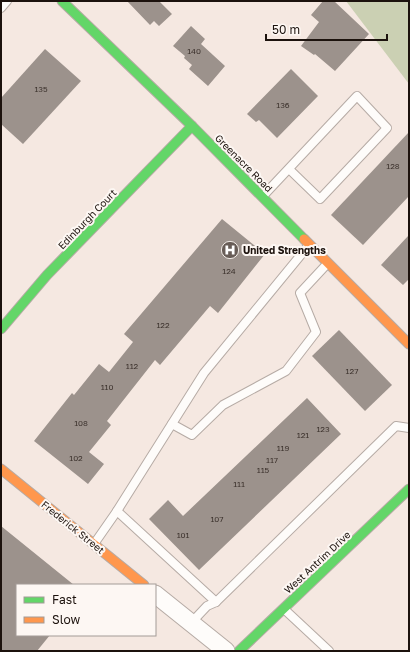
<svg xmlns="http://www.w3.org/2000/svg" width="410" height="652" font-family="'Golos Text',sans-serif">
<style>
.forest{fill:#cbd0b3}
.building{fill:#9c928c}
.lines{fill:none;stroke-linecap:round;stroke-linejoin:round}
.lane-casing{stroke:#b6aba5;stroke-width:10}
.street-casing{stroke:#b6aba5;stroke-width:19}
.fast-casing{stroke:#b6aba5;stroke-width:11}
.slow-casing{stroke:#b6aba5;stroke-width:11}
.lane{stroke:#fefcfa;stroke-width:8}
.street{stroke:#fefcfa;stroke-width:17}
.fast{stroke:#63d668;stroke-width:9}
.slow{stroke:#ff974d;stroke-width:9}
.labels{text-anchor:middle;stroke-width:4;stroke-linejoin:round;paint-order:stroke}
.number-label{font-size:8px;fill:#3c322d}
.street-label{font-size:10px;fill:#1c120d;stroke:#fdf7f3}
.poi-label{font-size:10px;font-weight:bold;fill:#1c120d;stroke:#fdf7f3;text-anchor:start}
</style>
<rect width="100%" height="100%" fill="#f5e8e1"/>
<!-- forest -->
<path class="forest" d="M346 1H409V84Z"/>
<!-- building -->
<g class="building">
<path d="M127 1H159L172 14 159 26 154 21 150 25Z"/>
<path d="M323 1H334L369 34 335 71 315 54 314 55 301 46 319 22 311 15Z"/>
<path d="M191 26 205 39 201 44 225 66 208 86 189 69 192 65 184 58 185 56 173 46Z"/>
<path d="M45 49 81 81 23 144 1 124V98Z"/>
<path d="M291 69 318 96 277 138 259 120 256 122 247 114Z"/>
<path d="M409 132V196L363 245 331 215Z"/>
<path d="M222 219 265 254 218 313 210 306 160 365 155 360 107 421 111 425 89 452 104 464 88 484 34 441 72 393 74 395 99 364 109 372 133 342 124 334Z"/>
<path d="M409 235V279L403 285 381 265Z"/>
<path d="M339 330 392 385 365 411 312 356Z"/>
<path d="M307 398 341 434 199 570 149 519 168 500 183 516Z"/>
<path d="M1 526 74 585H17V635H50L37 651H1Z"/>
</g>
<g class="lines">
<defs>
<g id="lane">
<path d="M1 8 7 1"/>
<path d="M263 196 357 96 387 128 320 199 289 169"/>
<path d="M172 424 192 435 223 405 286 371 316 332 300 293 327 264"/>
<path d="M117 511 216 602"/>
<path d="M94 544 117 511 204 373 309 245"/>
<path d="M284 609 329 651"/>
<path d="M191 623 207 606 216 602 396 426 409 428"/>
</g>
<path id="street" d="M155 594 226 651"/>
<g id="fast">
<path d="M62 1 192 126 304 239"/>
<path d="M1 329 47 275 192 126"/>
<path d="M239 651 409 489"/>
</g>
<g id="slow">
<path d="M304 239 409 344"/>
<path d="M1 469 144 585"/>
</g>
</defs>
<!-- lane casing -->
<use href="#lane" class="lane-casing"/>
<!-- street casing -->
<use href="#street" class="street-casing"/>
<!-- fast casing -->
<use href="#fast" class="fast-casing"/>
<!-- slow casing -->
<use href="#slow" class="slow-casing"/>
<!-- lane -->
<use href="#lane" class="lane"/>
<!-- street -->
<use href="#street" class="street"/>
<!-- fast -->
<use href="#fast" class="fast"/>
<!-- slow -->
<use href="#slow" class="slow"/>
</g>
<!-- icons -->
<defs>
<symbol id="hospital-disc" viewBox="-11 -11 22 22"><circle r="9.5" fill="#685d57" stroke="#fdf7f3"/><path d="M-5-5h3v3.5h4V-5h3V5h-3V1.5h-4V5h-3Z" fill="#fff"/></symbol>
</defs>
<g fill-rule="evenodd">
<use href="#hospital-disc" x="220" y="240" width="20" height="20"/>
</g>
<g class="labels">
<!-- number labels -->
<g class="number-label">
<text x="194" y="54">140</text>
<text x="41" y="92">135</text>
<text x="283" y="108">136</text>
<text x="393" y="169">128</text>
<text x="229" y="274">124</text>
<text x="163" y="328">122</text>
<text x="132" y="369">112</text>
<text x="352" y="374">127</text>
<text x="107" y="390">110</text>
<text x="81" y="426">108</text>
<text x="323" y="432">123</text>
<text x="303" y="438">121</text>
<text x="283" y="451">119</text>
<text x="76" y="461">102</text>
<text x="272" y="463">117</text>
<text x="263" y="473">115</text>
<text x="239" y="487">111</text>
<text x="217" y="522">107</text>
<text x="183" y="538">101</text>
</g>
<!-- street labels -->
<g class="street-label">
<text transform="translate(244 163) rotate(45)" y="4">Greenacre Road</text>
<text transform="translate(87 219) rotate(-46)" y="4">Edinburgh Court</text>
<text transform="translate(73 527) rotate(39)" y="4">Frederick Street</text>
<text transform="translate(317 562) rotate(-43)" y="4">West Antrim Drive</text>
</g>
<!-- poi labels -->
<g class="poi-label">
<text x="243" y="254">United Strengths</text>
</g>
</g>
<!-- border -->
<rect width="410" height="652" fill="none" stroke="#1c120d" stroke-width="4"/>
<!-- legend -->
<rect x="16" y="584" width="140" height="52" fill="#fdf7f3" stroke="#a39b97"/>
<rect x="24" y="597" width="20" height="6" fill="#63d668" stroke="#a39b97"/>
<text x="52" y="604" font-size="12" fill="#1c120d">Fast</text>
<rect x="24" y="617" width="20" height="6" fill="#ff974d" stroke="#a39b97"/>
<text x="52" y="624" font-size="12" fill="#1c120d">Slow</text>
<!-- scale -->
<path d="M266 34v6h121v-6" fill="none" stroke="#1c120d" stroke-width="2"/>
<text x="272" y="34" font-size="12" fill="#1c120d" stroke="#fdf7f3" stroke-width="3" paint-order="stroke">50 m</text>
</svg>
